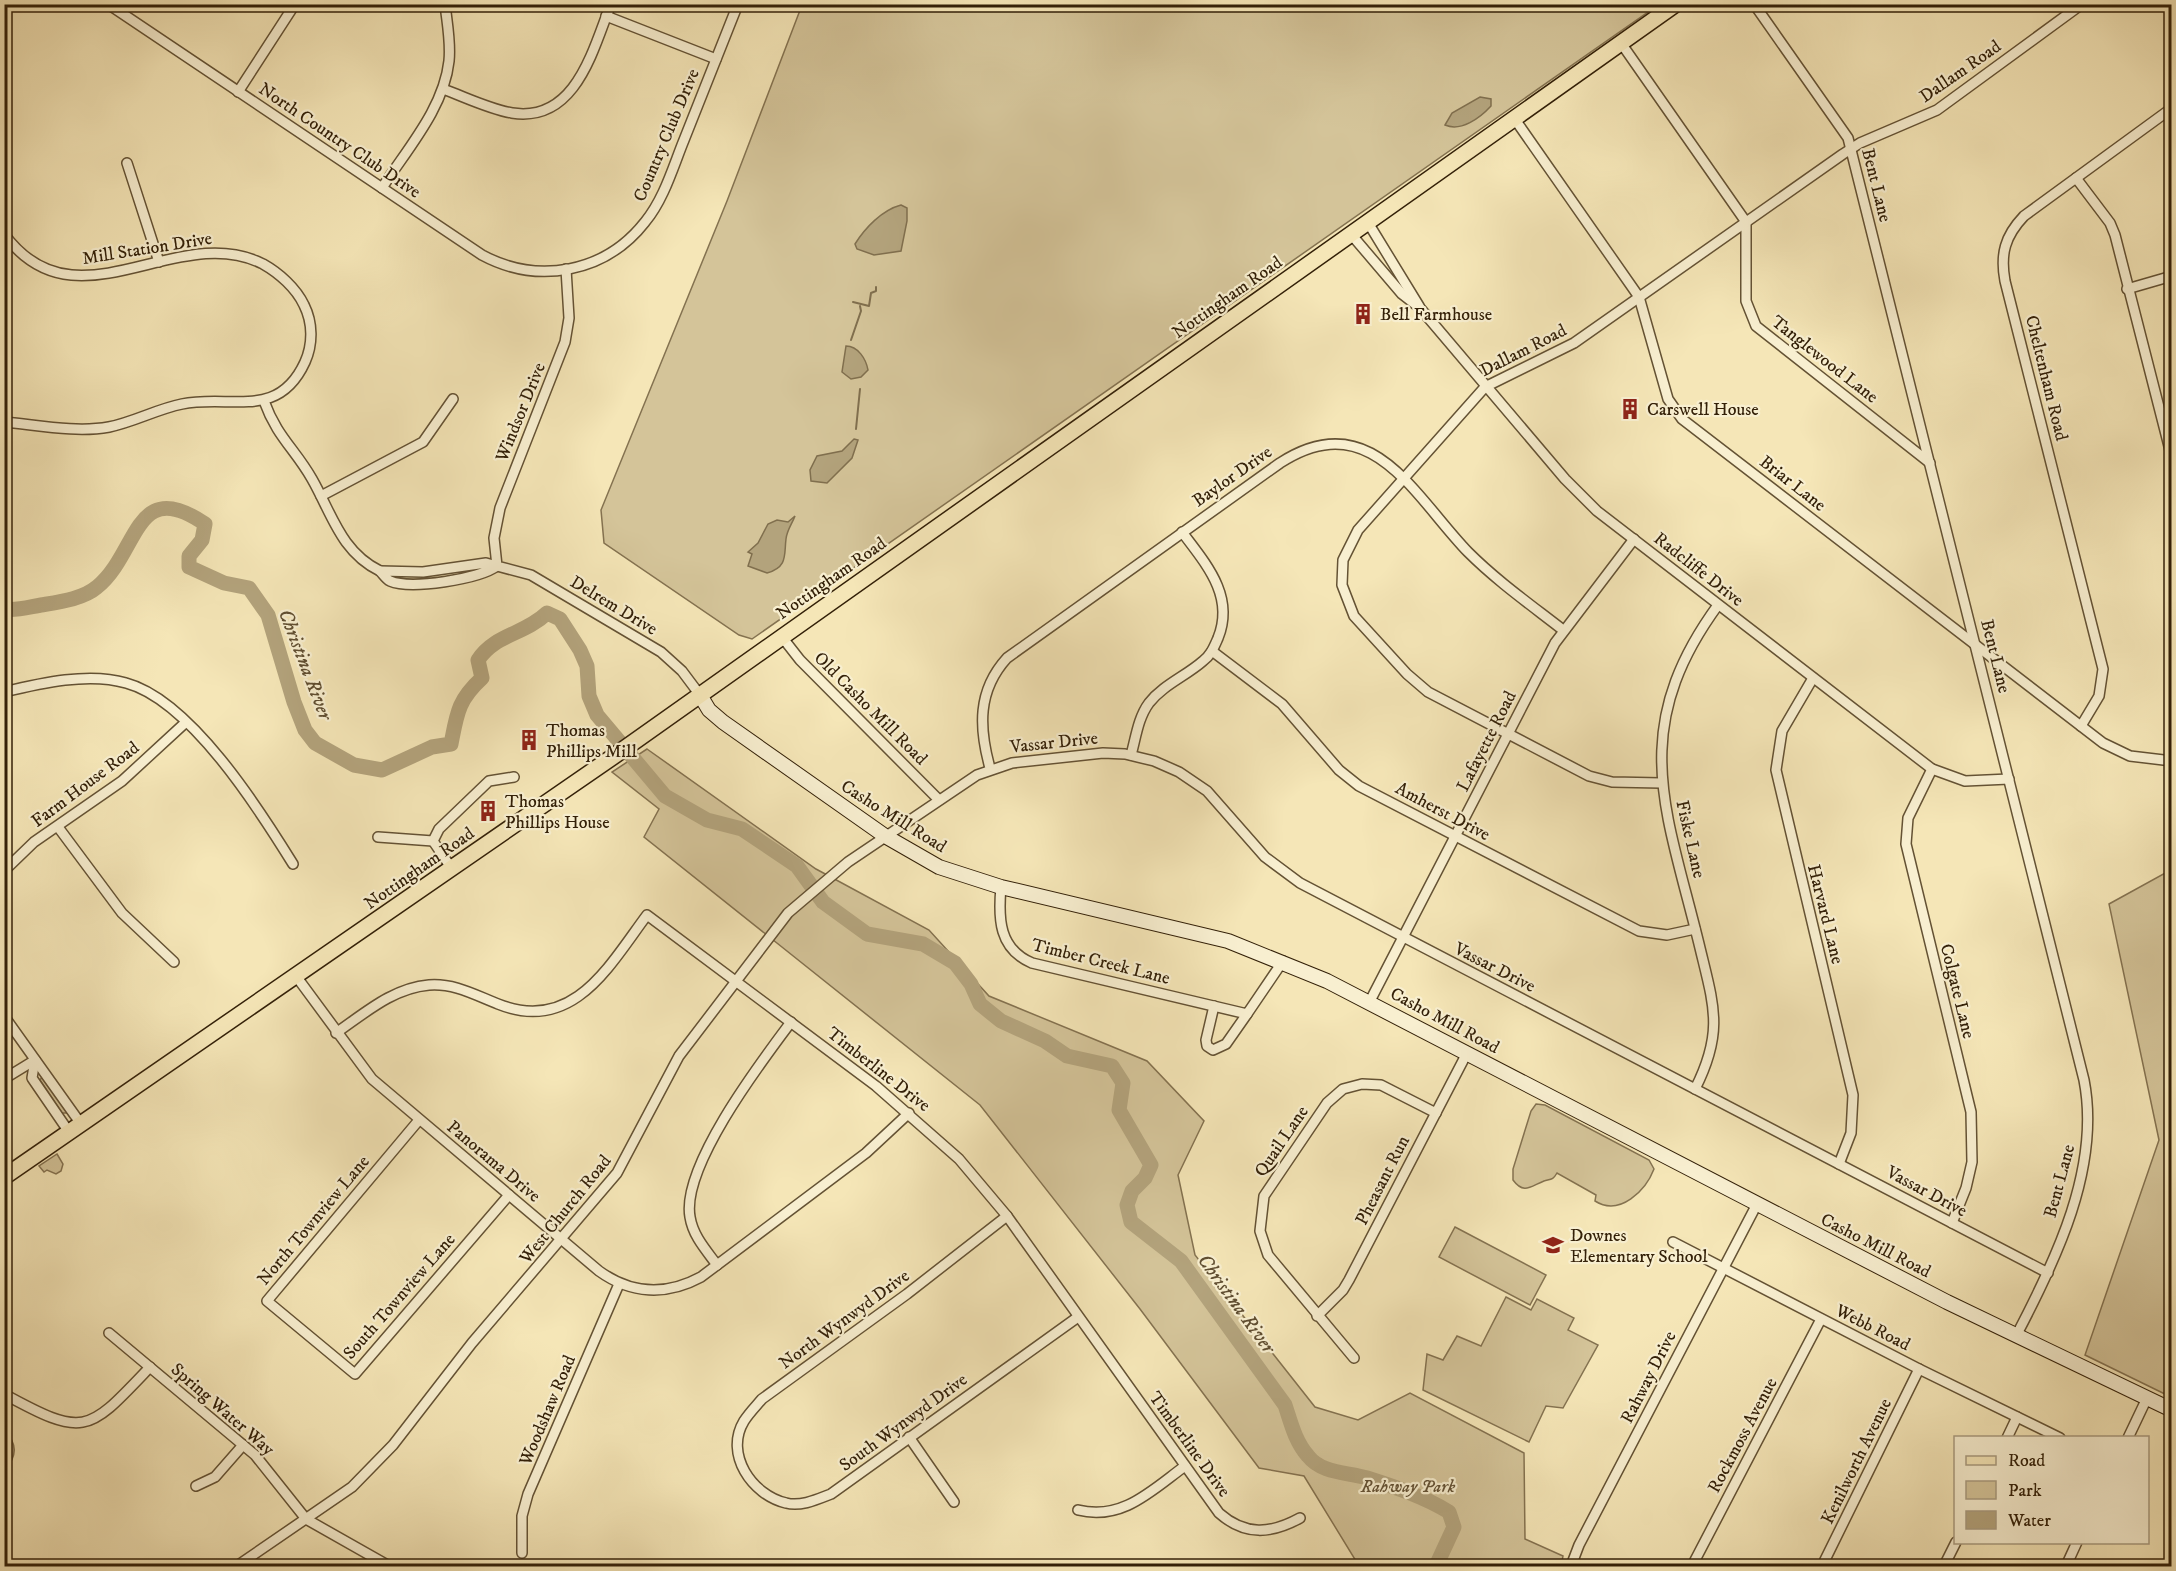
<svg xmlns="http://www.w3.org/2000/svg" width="2176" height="1571" font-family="'IM FELL DW Pica',serif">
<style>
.green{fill:#d4c499;stroke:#847250;stroke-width:1.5}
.water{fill:#b3a37c;stroke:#806f4e;stroke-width:1.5}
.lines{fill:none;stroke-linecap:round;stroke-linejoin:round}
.stream{stroke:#806f4e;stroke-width:2}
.river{stroke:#b3a37c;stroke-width:15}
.street-casing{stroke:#645234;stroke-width:12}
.secondary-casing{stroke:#332008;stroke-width:16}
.primary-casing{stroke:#332008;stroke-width:18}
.street{stroke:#f8efd0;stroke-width:9}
.secondary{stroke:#f8efd0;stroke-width:14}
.primary{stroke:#f5e6b7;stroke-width:15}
.labels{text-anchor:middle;stroke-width:4.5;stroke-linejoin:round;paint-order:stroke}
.street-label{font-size:18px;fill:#332008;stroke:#f8efd0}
.poi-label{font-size:18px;fill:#332008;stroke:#f8efd0;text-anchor:start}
.park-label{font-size:18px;font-style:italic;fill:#635134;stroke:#f8efd0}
.water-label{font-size:20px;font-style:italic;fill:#604e31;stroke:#f8efd0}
</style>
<rect width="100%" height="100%" fill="#f5e6b7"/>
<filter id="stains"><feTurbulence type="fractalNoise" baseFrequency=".00333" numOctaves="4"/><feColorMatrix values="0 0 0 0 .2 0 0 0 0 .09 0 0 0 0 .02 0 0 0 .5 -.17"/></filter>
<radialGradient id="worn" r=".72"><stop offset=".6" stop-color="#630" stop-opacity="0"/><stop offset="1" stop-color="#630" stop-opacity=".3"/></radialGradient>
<!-- green -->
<g class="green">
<path d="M802 5H1658L752 639 739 635 604 543 601 510 727 201Z"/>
<path d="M647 749 816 869 929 930 989 996 1147 1061 1204 1121 1178 1175 1195 1255 1315 1407 1358 1420 1410 1393 1524 1453 1525 1539 1563 1556 1561 1566H1359L1304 1476 1259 1468 1140 1309 980 1105 644 837 659 809 612 772Z"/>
<path d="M2167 872 2172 873 2171 1397 2085 1355 2159 1140 2109 904Z"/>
<path d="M42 1077 67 1112V1113H62L40 1080Z"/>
<path d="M1536 1104 1545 1105 1649 1160 1654 1169C1646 1190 1620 1217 1595 1201L1596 1195 1557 1173C1553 1180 1551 1179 1544 1181 1531 1186 1524 1195 1513 1180V1169L1531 1111Z"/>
<path d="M57 1154 63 1164 61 1171 56 1174 47 1170 44 1172 39 1166Z"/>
<path d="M1455 1227 1546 1275 1530 1305 1439 1257Z"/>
<path d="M1506 1297 1531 1310 1537 1299 1574 1318 1568 1330 1598 1345 1563 1408 1546 1406 1529 1442 1423 1390 1427 1354 1443 1360 1457 1336 1481 1346Z"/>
</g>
<!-- water -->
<g class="water">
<path d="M1480 97 1491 99V106C1480 118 1461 132 1445 125L1452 113Z"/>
<path d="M901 205 907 208V221L901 251 874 255 857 249 855 244C865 228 882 210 901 205Z"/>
<path d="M846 346C858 346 866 359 868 370L861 377 851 379 842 372Z"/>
<path d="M854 439 858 440 852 458 827 483 811 481 810 470 817 456 842 451Z"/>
<path d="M795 516C792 524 787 530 786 539 784 555 788 567 767 573L748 566 752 554 748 552 758 543 768 524 777 520 788 522Z"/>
<path d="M4 1429C18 1445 17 1455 5 1471Z"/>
</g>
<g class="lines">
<!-- stream -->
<g class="stream">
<path d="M853 302 869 306 871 293 876 291V287"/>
<path d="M851 340 861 311 860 306"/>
<path d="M856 429 860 389"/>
</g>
<!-- river -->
<path class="river" d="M4 609C16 611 29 607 41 605 59 602 83 599 97 587 139 553 134 475 205 524L202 540 189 556V567L224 583 249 588 268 615 294 702 305 730 315 743 354 765 382 770 432 747 451 744C457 713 458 700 482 678L478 660C495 634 524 635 547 613L560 619 580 650 587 666 589 696 597 715 665 796 707 820 742 829 797 866 823 902 867 934 923 944 955 963 971 984 980 1004 1001 1021 1045 1041 1067 1056 1112 1066 1123 1083 1119 1110 1151 1165 1145 1178 1132 1191 1127 1205 1131 1222 1181 1261 1285 1405C1291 1423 1295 1441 1308 1456 1322 1474 1348 1472 1367 1478 1395 1487 1425 1497 1449 1512L1454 1527 1436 1566"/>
<defs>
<g id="street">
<path d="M108 4 482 255C538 285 605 273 645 222 664 199 673 167 684 140 702 95 720 50 738 4"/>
<path d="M1754 4 1848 138 2084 1080C2101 1167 2056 1260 2016 1336"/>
<path d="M606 16 716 59"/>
<path d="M1621 43 1746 222V301L1756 326 1930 463"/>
<path d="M443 89C465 97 489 109 512 113 576 123 593 49 611 4"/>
<path d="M238 92 295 4"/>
<path d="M1514 118 1639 297 1668 399 1682 419 2103 743 2130 756 2172 761"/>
<path d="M127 163 159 262"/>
<path d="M2076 178 2110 223 2115 235 2172 458"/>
<path d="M382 188C407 149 444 108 449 61 451 42 447 23 445 4"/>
<path d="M1367 221 1419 306"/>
<path d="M1350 233 1402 294 1420 308 1565 479 1597 511 1932 769 1965 781 2009 779"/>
<path d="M4 234C76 332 176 220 263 264 279 273 296 288 304 305 313 323 313 344 305 362 278 421 230 394 182 404 157 409 134 422 109 427 76 433 37 425 4 422"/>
<path d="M566 269 569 318 565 342 500 508 494 538 497 566 531 575 661 652 682 671 700 695"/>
<path d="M2127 289 2172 276"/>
<path d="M264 401C277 437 295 449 312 479 332 514 341 552 380 571"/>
<path d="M321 496 423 442 453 399"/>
<path d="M486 563 497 566C479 579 411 590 390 581 386 579 383 574 380 571L423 572Z"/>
<path d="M782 637 800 660 939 800"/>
<path d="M1212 651 1282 704 1339 770 1359 786 1639 931 1667 935 1695 929"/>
<path d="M1813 678 1782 731 1776 770 1853 1095 1851 1133 1839 1164"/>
<path d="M4 692C41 683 89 672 126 683 190 700 259 809 293 864"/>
<path d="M2081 726 2099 696 2103 669 2005 281C2000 254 2005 236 2024 216L2172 108"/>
<path d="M1131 755C1136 737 1138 718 1149 703 1163 685 1186 676 1203 661 1211 655 1214 647 1218 638 1235 596 1206 564 1182 532"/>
<path d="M990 768C979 728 977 691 1007 658L1280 463C1371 404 1414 496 1468 552 1497 581 1531 605 1563 630"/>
<path d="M1932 769 1908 818 1906 844 1971 1112 1972 1162 1966 1188 1952 1223"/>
<path d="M1661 783 1612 782 1589 776 1428 692 1407 674 1354 616 1342 585 1343 560 1358 530 1485 387 1574 343 1843 154 1860 143 1937 110 2082 4"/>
<path d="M58 827 122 913 174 962"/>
<path d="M378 837 433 841"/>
<path d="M452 869 433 841 439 829 489 781 514 777"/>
<path d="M4 871 34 842 122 781 185 723"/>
<path d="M1001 887C998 919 999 949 1032 963L1247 1014 1283 961"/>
<path d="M296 976 372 1079 599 1271C631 1294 666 1296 701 1277L866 1153 909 1113"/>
<path d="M1370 1001 1555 643 1634 539"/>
<path d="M1214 1006 1206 1040 1207 1046 1213 1050 1226 1044 1247 1014"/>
<path d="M4 1016 81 1124"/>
<path d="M336 1033C365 1013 393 988 429 985 454 983 475 995 498 1004 573 1034 609 966 647 915L876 1086 959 1159 1007 1216 1219 1513C1245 1536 1271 1534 1300 1518"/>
<path d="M35 1060 32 1078 69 1132"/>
<path d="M4 1079 35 1060"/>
<path d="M1695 1089C1724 1032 1714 1006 1700 948 1667 811 1626 731 1718 605"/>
<path d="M419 1120 267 1301 355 1374 509 1195"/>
<path d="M1007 1216 907 1294 762 1399C756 1406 749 1413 744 1421 724 1454 752 1495 786 1503 801 1507 818 1499 831 1494L1078 1317"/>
<path d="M1673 1242 1919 1369 2060 1438"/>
<path d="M717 1265C706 1250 693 1236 690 1217 681 1167 761 1062 791 1022"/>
<path d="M1317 1316 1343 1290 1349 1280 1467 1053"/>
<path d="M109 1333 255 1455 306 1519 389 1566"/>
<path d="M1354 1358 1268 1255 1260 1231 1264 1196 1327 1103 1343 1089 1362 1084 1381 1085 1436 1113"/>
<path d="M4 1394C86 1439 88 1432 150 1367"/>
<path d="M909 1437 954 1502"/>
<path d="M2007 1438 2017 1417"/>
<path d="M2128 1438 2147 1398"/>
<path d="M196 1486 215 1477 243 1445"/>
<path d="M1078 1510C1122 1521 1151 1491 1185 1466"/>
<path d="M522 1553V1516L528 1494 619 1284"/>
<path d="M237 1566 352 1487 393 1445 472 1343 617 1173 679 1056 788 913 848 862 977 775 1012 763 1103 753 1125 754 1154 761 1179 772 1207 791 1265 857 1300 883 2048 1273"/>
<path d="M1571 1566 1579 1545 1757 1204"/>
<path d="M1692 1566 1821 1319"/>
<path d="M1822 1566 1919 1369"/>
<path d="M1944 1566 1956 1542"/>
<path d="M2066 1566 2077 1542"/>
</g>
<path id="secondary" d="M700 695 709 710 723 722 885 836 939 867 1001 887 1228 941 1327 981 1947 1302 2172 1410"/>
<path id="primary" d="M4 1177 614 756 1676 4"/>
</defs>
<!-- street casing -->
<use href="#street" class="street-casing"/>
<!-- secondary casing -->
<use href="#secondary" class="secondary-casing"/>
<!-- primary casing -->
<use href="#primary" class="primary-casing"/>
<!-- street -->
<use href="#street" class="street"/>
<!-- secondary -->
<use href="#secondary" class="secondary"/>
<!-- primary -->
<use href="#primary" class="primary"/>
</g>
<!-- icons -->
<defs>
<symbol id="building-bare" viewBox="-9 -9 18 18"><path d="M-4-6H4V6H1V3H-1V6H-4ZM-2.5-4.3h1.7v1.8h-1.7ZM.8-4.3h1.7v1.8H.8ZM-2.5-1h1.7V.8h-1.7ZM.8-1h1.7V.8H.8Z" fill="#8f2418" stroke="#f8efd0" stroke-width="2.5" paint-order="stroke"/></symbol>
<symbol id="school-bare" viewBox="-9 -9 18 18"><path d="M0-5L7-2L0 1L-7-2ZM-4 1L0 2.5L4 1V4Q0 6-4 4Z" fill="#8f2418" stroke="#f8efd0" stroke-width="2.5" paint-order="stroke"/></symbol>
</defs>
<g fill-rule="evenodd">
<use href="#building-bare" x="1348" y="299" width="30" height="30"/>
<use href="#building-bare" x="1615" y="394" width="30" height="30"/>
<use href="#building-bare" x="514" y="725" width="30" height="30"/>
<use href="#building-bare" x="473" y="796" width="30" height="30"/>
<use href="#school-bare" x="1538" y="1230" width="30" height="30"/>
</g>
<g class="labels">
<!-- street labels -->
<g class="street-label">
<text transform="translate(1960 71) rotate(-35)" y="6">Dallam Road</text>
<text transform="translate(666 135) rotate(-67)" y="6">Country Club Drive</text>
<text transform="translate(340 140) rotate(34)" y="6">North Country Club Drive</text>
<text transform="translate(1877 185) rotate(76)" y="6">Bent Lane</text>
<text transform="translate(147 248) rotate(-9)" y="6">Mill Station Drive</text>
<text transform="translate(1227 297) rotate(-35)" y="6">Nottingham Road</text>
<text transform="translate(1523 350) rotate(-27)" y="6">Dallam Road</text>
<text transform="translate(1825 359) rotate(38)" y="6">Tanglewood Lane</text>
<text transform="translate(2047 378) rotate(76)" y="6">Cheltenham Road</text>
<text transform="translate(520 412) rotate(-68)" y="6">Windsor Drive</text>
<text transform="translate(1232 476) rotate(-35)" y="6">Baylor Drive</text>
<text transform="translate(1793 483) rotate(38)" y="6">Briar Lane</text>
<text transform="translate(1699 569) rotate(38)" y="6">Radcliffe Drive</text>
<text transform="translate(831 578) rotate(-35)" y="6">Nottingham Road</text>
<text transform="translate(614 605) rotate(31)" y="6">Delrem Drive</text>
<text transform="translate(1996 656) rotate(76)" y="6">Bent Lane</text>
<text transform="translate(871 708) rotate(45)" y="6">Old Casho Mill Road</text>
<text transform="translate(1486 741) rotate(-63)" y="6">Lafayette Road</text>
<text transform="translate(1054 742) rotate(-6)" y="6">Vassar Drive</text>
<text transform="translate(85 784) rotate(-37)" y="6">Farm House Road</text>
<text transform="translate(1443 811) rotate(28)" y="6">Amherst Drive</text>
<text transform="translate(894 816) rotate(32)" y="6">Casho Mill Road</text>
<text transform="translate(1691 839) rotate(77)" y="6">Fiske Lane</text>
<text transform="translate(419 868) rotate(-35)" y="6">Nottingham Road</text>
<text transform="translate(1826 914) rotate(76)" y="6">Harvard Lane</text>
<text transform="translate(1101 961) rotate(14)" y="6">Timber Creek Lane</text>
<text transform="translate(1495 967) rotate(27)" y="6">Vassar Drive</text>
<text transform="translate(1958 991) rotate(76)" y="6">Colgate Lane</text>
<text transform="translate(1445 1020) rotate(28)" y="6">Casho Mill Road</text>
<text transform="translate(879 1069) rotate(38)" y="6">Timberline Drive</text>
<text transform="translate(1281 1141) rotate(-56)" y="6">Quail Lane</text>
<text transform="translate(494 1161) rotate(40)" y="6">Panorama Drive</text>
<text transform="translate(1382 1180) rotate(-63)" y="6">Pheasant Run</text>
<text transform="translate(2059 1181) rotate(-75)" y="6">Bent Lane</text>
<text transform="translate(1927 1191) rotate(28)" y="6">Vassar Drive</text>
<text transform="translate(565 1209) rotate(-51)" y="6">West Church Road</text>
<text transform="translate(313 1220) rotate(-50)" y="6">North Townview Lane</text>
<text transform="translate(1876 1245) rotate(27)" y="6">Casho Mill Road</text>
<text transform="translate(399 1296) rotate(-49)" y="6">South Townview Lane</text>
<text transform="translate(844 1319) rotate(-36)" y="6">North Wynwyd Drive</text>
<text transform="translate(1873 1327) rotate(27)" y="6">Webb Road</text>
<text transform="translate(1648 1377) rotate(-63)" y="6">Rahway Drive</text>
<text transform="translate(223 1409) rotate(41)" y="6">Spring Water Way</text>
<text transform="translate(547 1410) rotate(-67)" y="6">Woodshaw Road</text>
<text transform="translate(903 1422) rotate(-36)" y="6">South Wynwyd Drive</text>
<text transform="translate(1742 1435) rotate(-62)" y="6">Rockmoss Avenue</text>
<text transform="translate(1190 1444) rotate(54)" y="6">Timberline Drive</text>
<text transform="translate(1856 1461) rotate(-64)" y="6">Kenilworth Avenue</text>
</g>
<!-- poi labels -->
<g class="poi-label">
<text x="1380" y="320">Bell Farmhouse</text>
<text x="1647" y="415">Carswell House</text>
<text x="546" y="736">Thomas<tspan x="546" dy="21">Phillips Mill</tspan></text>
<text x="505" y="807">Thomas<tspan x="505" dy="21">Phillips House</tspan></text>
<text x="1570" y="1241">Downes<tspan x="1570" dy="21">Elementary School</tspan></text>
</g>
<!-- park labels -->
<g class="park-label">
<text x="1408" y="1492">Rahway Park</text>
</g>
<!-- water labels -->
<g class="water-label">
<text transform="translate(306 664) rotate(69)" y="7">Christina River</text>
<text transform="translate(1237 1303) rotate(54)" y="7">Christina River</text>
</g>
</g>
<!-- margin -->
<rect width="2176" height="1571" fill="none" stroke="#f5e6b7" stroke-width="24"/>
<rect x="6" y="6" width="2164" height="1559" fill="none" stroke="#332008" stroke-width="3"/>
<rect x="12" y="12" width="2152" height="1547" fill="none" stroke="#332008" stroke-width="1.5"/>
<!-- legend -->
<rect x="1954" y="1436" width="195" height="108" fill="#f8efd0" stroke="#a99c80" stroke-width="1.5"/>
<rect x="1966" y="1456" width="30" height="9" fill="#f5e6b7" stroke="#a99c80" stroke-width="1.5"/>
<text x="2008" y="1466" font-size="18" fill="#332008">Road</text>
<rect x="1966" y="1481" width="30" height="18" fill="#d4c499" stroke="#a99c80" stroke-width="1.5"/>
<text x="2008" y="1496" font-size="18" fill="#332008">Park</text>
<rect x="1966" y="1511" width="30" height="18" fill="#b3a37c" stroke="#a99c80" stroke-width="1.5"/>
<text x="2008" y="1526" font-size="18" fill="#332008">Water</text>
<rect width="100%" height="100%" filter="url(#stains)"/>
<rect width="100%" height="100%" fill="url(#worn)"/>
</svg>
